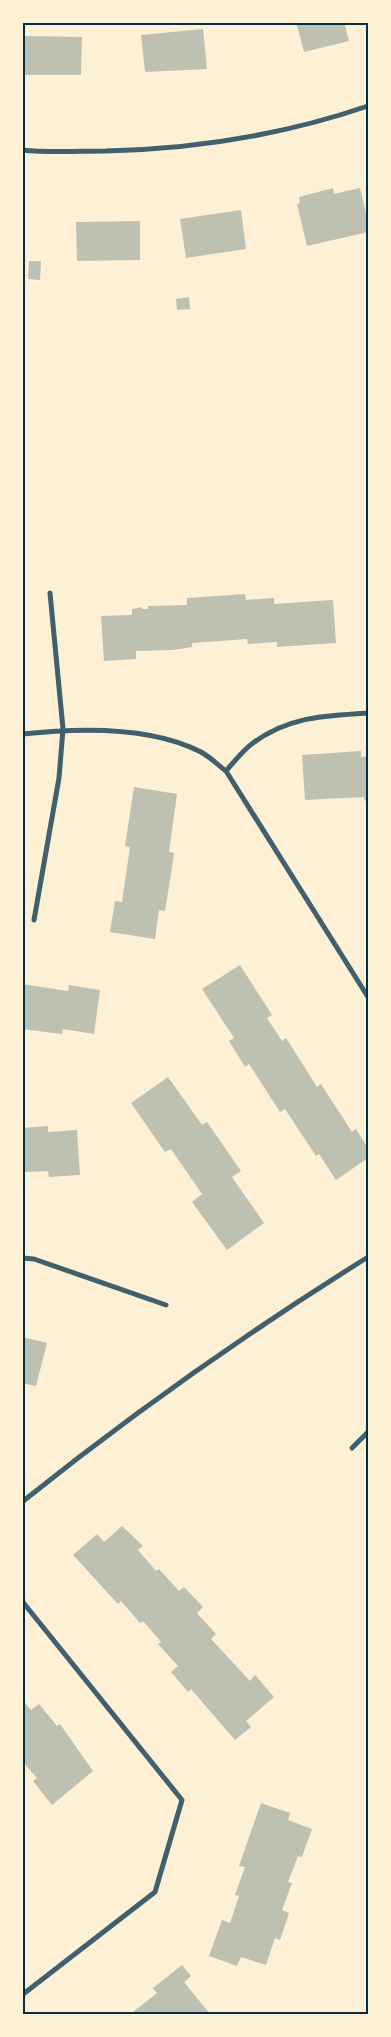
<svg xmlns="http://www.w3.org/2000/svg" width="391" height="2037" font-family="Ubuntu,sans-serif">
<style>
.building{fill:#bec0b2}
.lines{fill:none;stroke-linecap:round;stroke-linejoin:round}
.minor{stroke:#3f606c;stroke-width:5}
.neatline{fill:none;stroke:#003049;stroke-width:2}
</style>
<rect width="100%" height="100%" fill="#fdf0d5"/>
<!-- building -->
<g class="building">
<path d="M296 22H344L349 41 304 52Z"/>
<path d="M203 29 207 69 145 72 141 35Z"/>
<path d="M22 36 82 37 81 75H22Z"/>
<path d="M333 188 334 194 360 188 368 222V232L307 246 297 204 300 203 299 197Z"/>
<path d="M241 210 246 249 186 258 180 219Z"/>
<path d="M140 221V260L77 261 76 222Z"/>
<path d="M29 261H41L40 280 28 279Z"/>
<path d="M189 297 190 309 177 310 176 299Z"/>
<path d="M245 594 246 600 274 598V604L333 600 336 643 277 647V642L248 644 247 639 192 643V647L173 650 136 651V659L104 661 101 616 132 615V609L142 607V609H148V606L187 605V598Z"/>
<path d="M361 751V757L368 756V800L365 801 364 797 305 800 302 755Z"/>
<path d="M134 787 177 794 169 852 174 853 170 880 165 911 159 910 155 939 110 932 115 901 122 902 130 847 125 846Z"/>
<path d="M240 965 272 1015 267 1018 282 1041 286 1038 317 1087 321 1084 352 1132 356 1129 368 1148V1158L336 1180 319 1154 316 1156 285 1109 280 1112 249 1064 245 1067 229 1041 234 1038 202 989Z"/>
<path d="M22 984 68 991 69 985 100 990 94 1034 63 1029 62 1034 22 1029Z"/>
<path d="M168 1077 202 1125 207 1122 241 1171 232 1177 264 1223 227 1250 192 1202 202 1194 171 1149 165 1152 131 1103Z"/>
<path d="M48 1126V1132L77 1130 80 1175 49 1177 48 1171 22 1172V1128Z"/>
<path d="M22 1337 47 1343 36 1386 22 1383Z"/>
<path d="M122 1526 143 1546 138 1550 156 1571 159 1569 179 1591 184 1587 203 1607 197 1613 216 1634 211 1639 250 1681 255 1675 274 1697 246 1721 251 1727 235 1740 191 1689 188 1692 171 1672 178 1666 158 1644 161 1642 143 1621 140 1623 121 1601 118 1604 73 1555 97 1534 104 1542Z"/>
<path d="M22 1699 31 1710 39 1704 57 1726 60 1724 93 1771 52 1805 33 1781 37 1778 22 1761Z"/>
<path d="M261 1803 290 1813 288 1820 312 1829 302 1857 298 1856 288 1882 292 1883 282 1910 289 1913 280 1940 275 1938 266 1965 241 1957 237 1966 209 1956 222 1920 230 1923 239 1896 235 1895 245 1867 239 1866Z"/>
<path d="M182 1965 191 1976 184 1982 210 2014H135L133 2012 157 1993 153 1988Z"/>
</g>
<g class="lines">
<!-- minor -->
<g class="minor">
<path d="M22 150C50 153 79 151 106 151 196 149 283 135 368 106"/>
<path d="M22 734C77 728 151 726 201 752 210 757 218 765 226 771L368 997"/>
<path d="M226 771C234 762 243 750 253 743 289 716 326 716 368 713"/>
<path d="M34 920 59 778 63 729 50 593"/>
<path d="M22 1258 34 1259 166 1305"/>
<path d="M352 1448 368 1432"/>
<path d="M22 1502C133 1413 248 1332 368 1257"/>
<path d="M22 1601 182 1800 155 1892 22 1995"/>
</g>
</g>
<!-- border -->
<rect width="391" height="2037" fill="none" stroke="#fdf0d5" stroke-width="48"/>
<rect x="24" y="24" width="343" height="1989" class="neatline"/>
</svg>
